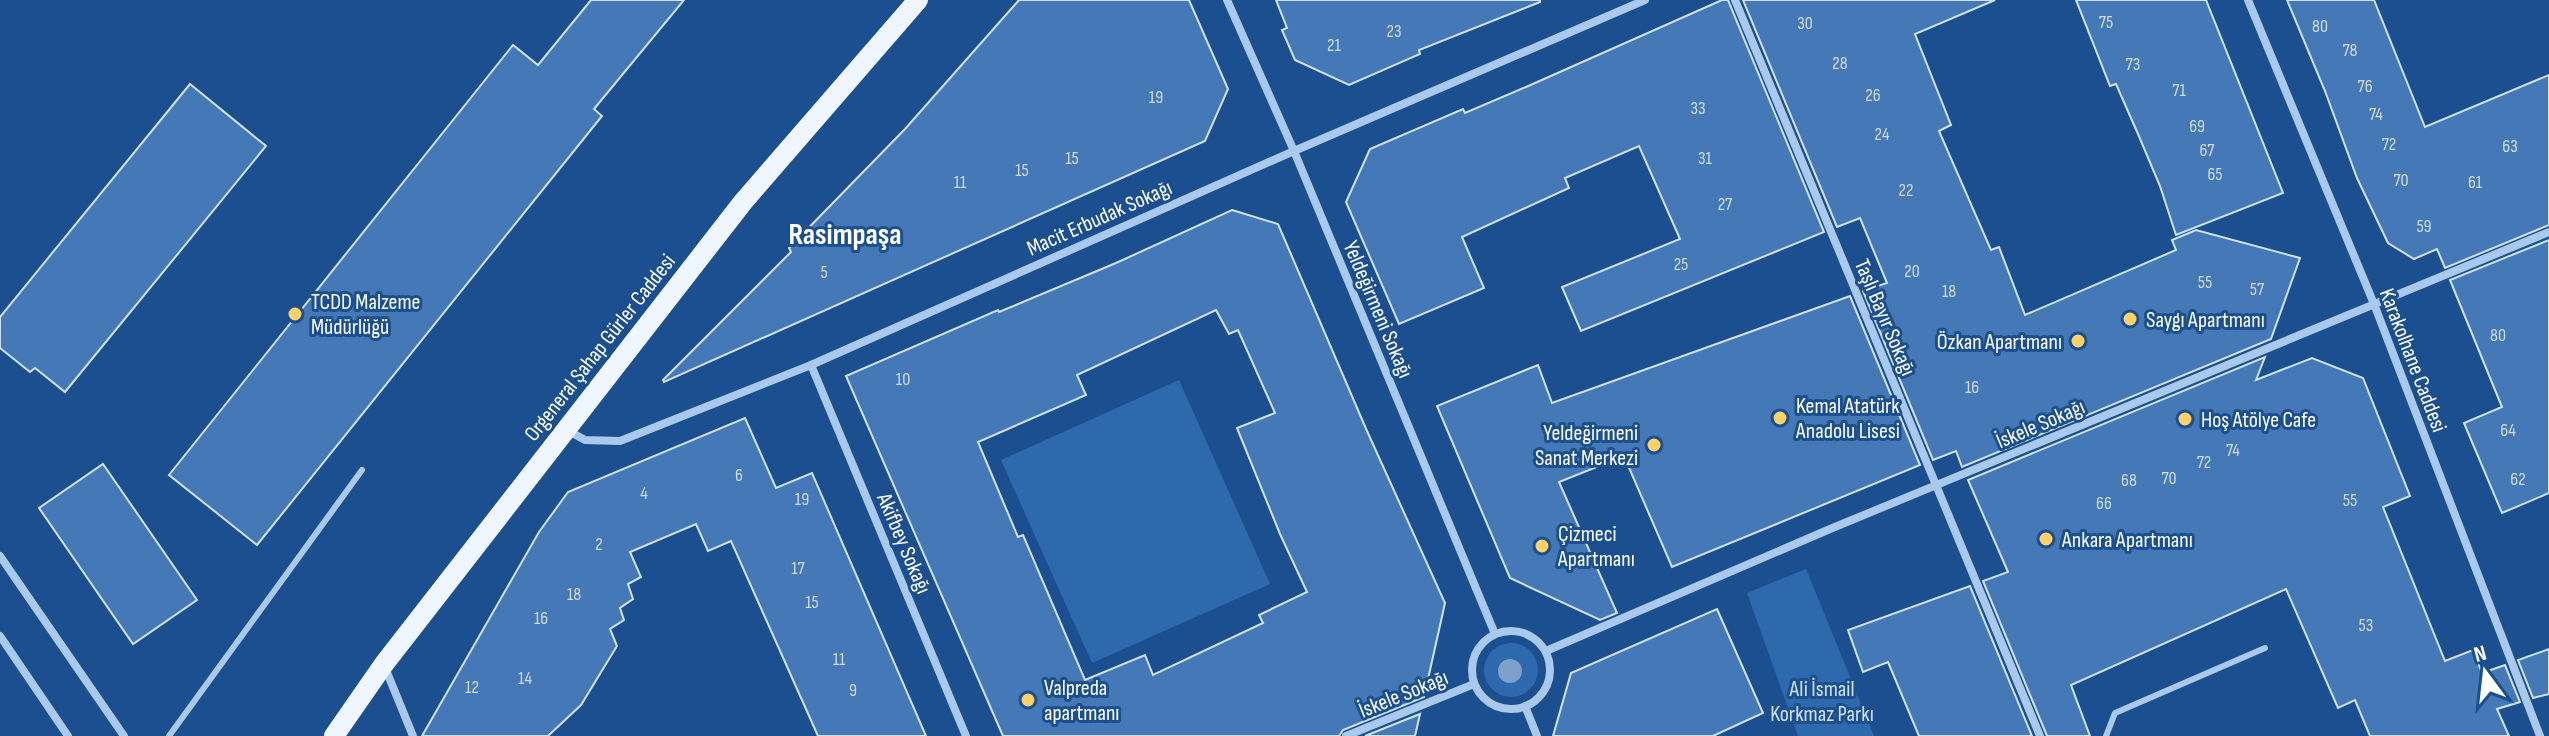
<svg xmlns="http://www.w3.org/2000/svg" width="2549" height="736" font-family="'Sofia Sans Condensed',sans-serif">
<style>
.green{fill:#2e69ad}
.building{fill:#4478b7;stroke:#cfe3fa;stroke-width:2;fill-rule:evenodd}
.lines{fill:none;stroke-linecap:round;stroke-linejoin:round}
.service{stroke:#a9c9ee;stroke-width:6}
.minor{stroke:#a9c9ee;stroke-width:8}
.primary{stroke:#f0f6ff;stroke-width:20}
.tree{fill:#7ea0ca}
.poi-dot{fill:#ffd166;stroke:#1b4f8f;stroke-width:3}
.labels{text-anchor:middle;stroke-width:6;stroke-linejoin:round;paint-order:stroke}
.number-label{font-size:18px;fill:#d0dded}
.street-label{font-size:22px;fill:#fff;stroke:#1b4f8f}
.poi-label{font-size:22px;fill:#fff;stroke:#1b4f8f;text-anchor:start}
.park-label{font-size:22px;fill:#cfe3fa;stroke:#1b4f8f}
.district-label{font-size:30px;font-weight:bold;fill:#fff;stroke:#1b4f8f}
</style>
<rect width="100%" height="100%" fill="#1b4f8f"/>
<!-- green -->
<g class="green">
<path d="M1179 380 1270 584 1092 663 1001 460Z"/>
<path d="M1806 569 1870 726 1874 736H1798L1747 593Z"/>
<circle cx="1511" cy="670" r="27"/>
</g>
<!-- building -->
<g class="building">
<path d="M591 0H684L594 109 602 116 257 545 169 475 513 45 538 65Z"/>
<path d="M1019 0H1189L1228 89 1205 141 664 382 663 380 791 252 789 248 905 129Z"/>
<path d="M1276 0H1540V2L1419 50 1420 54 1349 85 1295 60 1282 30 1287 28Z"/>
<path d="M1722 0H1728L1824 232 1581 331 1562 287 1680 239 1639 146 1565 178 1569 188 1462 237 1484 288 1399 324 1346 202 1370 149 1463 109 1465 113 1526 87Z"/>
<path d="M1743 0H1995L1915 34 1951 125 1939 131 1991 250 1999 247 2025 315 2176 250 2172 240 2196 230 2300 258 2271 339 1962 467 1956 451 1933 460 1863 291 1887 283 1860 218 1837 227Z"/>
<path d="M2076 0H2206L2283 193 2176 235 2160 186 2138 134 2116 84 2110 86Z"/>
<path d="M2287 0H2374L2425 127 2549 75V225L2445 268 2437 249 2414 259 2388 243 2357 178 2325 91Z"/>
<path d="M190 84 266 146 65 392 35 368 30 372 0 348V317Z"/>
<path d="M1232 210 1278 224 1367 431 1445 603 1424 697 1343 730 1339 736H1003L846 376 998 310 999 312 1116 263ZM1216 310 1229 334 1238 330 1275 413 1237 428 1280 534 1307 592 1259 615 1263 623 1153 675 1145 655 1085 680 1023 535 1018 537 978 442 1086 395 1077 375Z"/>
<path d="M2549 240V493L2502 513 2464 423 2502 407 2450 280Z"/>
<path d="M1850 296 1920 465 1672 567 1624 456 1559 482 1617 613 1600 620 1510 578 1437 406 1538 365 1552 403Z"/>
<path d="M2265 357 2256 380 2312 358 2363 378 2410 496 2383 507 2445 661 2473 650 2482 673 2505 665 2520 702 2497 709 2509 736H2370L2355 700 2338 708 2286 589 2071 685 2090 736H2047L1983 581 2008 572 1968 480Z"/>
<path d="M745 418 776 488 812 473 926 736H818L731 541 708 551 696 524 630 552 641 577 628 584 633 599 620 608 624 620 610 629 617 646 581 705 548 736H422L539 532 568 492Z"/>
<path d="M103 464 197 600 133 644 39 508Z"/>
<path d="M1970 586 2032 736H1919L1888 662 1863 672 1848 630Z"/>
<path d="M1717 609 1763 713 1713 736H1553L1571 673Z"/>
<path d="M2549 649V694L2533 698 2518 660Z"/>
<path d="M1420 714 1415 736H1365Z"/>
</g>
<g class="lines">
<!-- service -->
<g class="service">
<path d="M169 736 362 470"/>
<path d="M2106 736 2115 713 2265 648"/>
</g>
<!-- minor -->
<g class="minor">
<path d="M1227 0 1294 151 1495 634"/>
<path d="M1735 0 2040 736"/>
<path d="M2248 0 2374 304 2540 736"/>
<path d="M811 365 966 736"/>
<path d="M565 429 585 440 620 441 811 365 1294 151 1645 0"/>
<path d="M0 556 124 736"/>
<circle cx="1511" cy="670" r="39"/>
<path d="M0 636 68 736"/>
<path d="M1546 651 1830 529 2549 232"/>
<path d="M384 665 413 736"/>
<path d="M1525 706 1537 736"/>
<path d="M1346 736 1474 684"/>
</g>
<!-- primary -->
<path class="primary" d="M334 736 384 664 743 202 918 0"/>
</g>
<!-- trees -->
<circle class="tree" cx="1510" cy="671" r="12"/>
<!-- markers -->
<g class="poi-dot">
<circle cx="295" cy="314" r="8"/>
<circle cx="2130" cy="319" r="8"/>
<circle cx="2078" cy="341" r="8"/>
<circle cx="1780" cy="418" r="8"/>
<circle cx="2185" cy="419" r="8"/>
<circle cx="1654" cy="445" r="8"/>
<circle cx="2046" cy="539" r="8"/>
<circle cx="1542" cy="546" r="8"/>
<circle cx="1028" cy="700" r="8"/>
</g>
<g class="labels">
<!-- number labels -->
<g class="number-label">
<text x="2106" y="28">75</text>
<text x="1805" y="29">30</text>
<text x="2320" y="32">80</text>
<text x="1394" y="37">23</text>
<text x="1334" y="51">21</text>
<text x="2350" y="56">78</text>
<text x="1840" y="69">28</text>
<text x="2133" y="70">73</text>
<text x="2365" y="92">76</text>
<text x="2179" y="96">71</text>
<text x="1873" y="101">26</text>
<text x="1156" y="103">19</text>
<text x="1698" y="114">33</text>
<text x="2376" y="120">74</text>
<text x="2197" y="132">69</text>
<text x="1882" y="140">24</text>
<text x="2389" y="150">72</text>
<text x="2510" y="152">63</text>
<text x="2207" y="156">67</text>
<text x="1072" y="164">15</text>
<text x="1705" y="164">31</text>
<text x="1022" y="176">15</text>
<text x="2215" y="180">65</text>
<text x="2401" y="186">70</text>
<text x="960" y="188">11</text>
<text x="2475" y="188">61</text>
<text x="1906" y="196">22</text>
<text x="1725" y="210">27</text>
<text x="2424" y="232">59</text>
<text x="1681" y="270">25</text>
<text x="1912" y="277">20</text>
<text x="824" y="278">5</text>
<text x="2205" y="288">55</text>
<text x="2257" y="295">57</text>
<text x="1949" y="297">18</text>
<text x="2498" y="341">80</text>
<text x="903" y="385">10</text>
<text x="1972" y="393">16</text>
<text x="2508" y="436">64</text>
<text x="2233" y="456">74</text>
<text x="2204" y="468">72</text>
<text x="739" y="481">6</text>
<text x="2169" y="484">70</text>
<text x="2518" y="485">62</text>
<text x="2129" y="486">68</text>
<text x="644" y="499">4</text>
<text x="802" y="505">19</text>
<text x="2350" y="506">55</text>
<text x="2104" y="509">66</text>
<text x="599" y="550">2</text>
<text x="798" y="574">17</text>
<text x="574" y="600">18</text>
<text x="812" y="608">15</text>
<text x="541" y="624">16</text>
<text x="2366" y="631">53</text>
<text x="839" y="665">11</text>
<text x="525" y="684">14</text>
<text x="472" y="693">12</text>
<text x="853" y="696">9</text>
</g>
<!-- street labels -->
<g class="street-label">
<text transform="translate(1099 217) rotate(-24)" y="8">Macit Erbudak Sokağı</text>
<text transform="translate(1379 309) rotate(67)" y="8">Yeldeğirmeni Sokağı</text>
<text transform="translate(1886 317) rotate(67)" y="8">Taşlı Bayır Sokağı</text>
<text transform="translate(599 347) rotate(-52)" y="8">Orgeneral Şahap Gürler Caddesi</text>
<text transform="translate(2414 360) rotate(69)" y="8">Karakolhane Caddesi</text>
<text transform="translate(2040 423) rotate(-23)" y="8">İskele Sokağı</text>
<text transform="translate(905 543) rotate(67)" y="8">Akifbey Sokağı</text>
<text transform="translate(1403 693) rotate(-22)" y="8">İskele Sokağı</text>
</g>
<!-- poi labels -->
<g class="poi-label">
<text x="311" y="309">TCDD Malzeme<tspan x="311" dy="25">Müdürlüğü</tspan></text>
<text x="2146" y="327">Saygı Apartmanı</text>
<text x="2062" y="349" text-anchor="end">Özkan Apartmanı</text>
<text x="1796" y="413">Kemal Atatürk<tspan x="1796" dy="25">Anadolu Lisesi</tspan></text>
<text x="2201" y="427">Hoş Atölye Cafe</text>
<text x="1638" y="440" text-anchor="end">Yeldeğirmeni<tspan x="1638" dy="25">Sanat Merkezi</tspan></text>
<text x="1558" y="541">Çizmeci<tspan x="1558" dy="25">Apartmanı</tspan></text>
<text x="2062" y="547">Ankara Apartmanı</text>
<text x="1044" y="695">Valpreda<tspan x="1044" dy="25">apartmanı</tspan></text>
</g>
<!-- park labels -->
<g class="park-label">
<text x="1822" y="696">Ali İsmail<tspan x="1822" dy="25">Korkmaz Parkı</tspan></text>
</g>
<!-- district labels -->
<g class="district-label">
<text x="845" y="244">Rasimpaşa</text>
</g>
</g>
<!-- north arrow -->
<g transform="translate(2485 672) rotate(345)" stroke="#1b4f8f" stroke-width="6" paint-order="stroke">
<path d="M0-6L14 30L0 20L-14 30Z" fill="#ffffff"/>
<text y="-12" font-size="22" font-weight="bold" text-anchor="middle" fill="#ffffff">N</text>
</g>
</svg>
